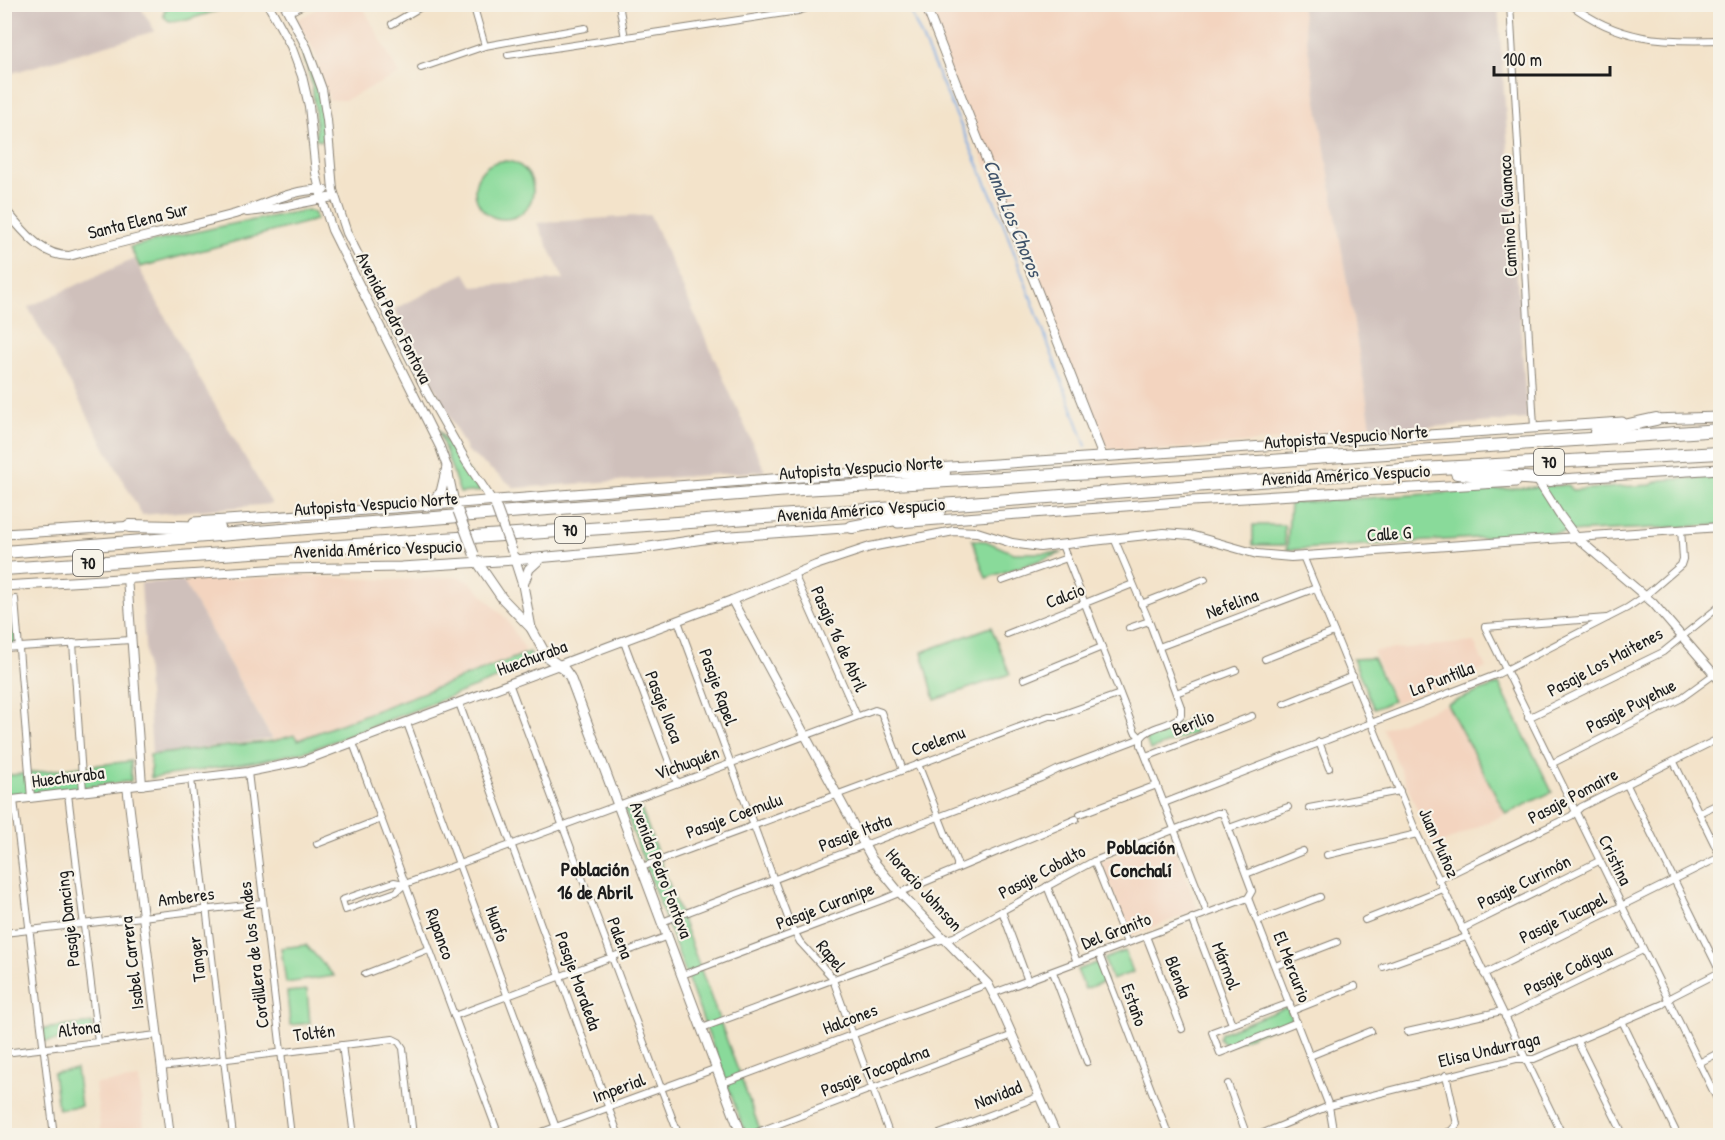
<svg xmlns="http://www.w3.org/2000/svg" width="1725" height="1140" font-family="'Patrick Hand',sans-serif">
<style>
.built{fill:#f3d4bf}
.industrial{fill:#cfc0bb}
.green{fill:#89da9a;stroke:#527b5b;stroke-width:1.5}
.lines{fill:none;stroke-linecap:round;stroke-linejoin:round}
.stream{stroke:#78a8e2;stroke-width:2}
.minor-casing{stroke:#888073;stroke-width:8}
.tertiary-casing{stroke:#888073;stroke-width:10}
.secondary-casing{stroke:#888073;stroke-width:11}
.motorway-casing{stroke:#888073;stroke-width:14}
.minor{stroke:#fff;stroke-width:6}
.tertiary{stroke:#fff;stroke-width:8}
.secondary{stroke:#fff;stroke-width:9}
.motorway{stroke:#fff;stroke-width:12}
.secondary-bridge-casing{stroke:#888073;stroke-width:11;stroke-linecap:butt}
.secondary-bridge{stroke:#fff;stroke-width:9}
.labels{text-anchor:middle;stroke-width:4.5;stroke-linejoin:round;paint-order:stroke}
.shield{fill:#f7f3e8;stroke:#5e5c59;stroke-width:1.5}
.shield-label{font-size:16px;font-weight:bold;fill:#1c1c1c}
.street-label{font-size:18px;fill:#1c1c1c;stroke:#f7f3e8}
.water-label{font-size:20px;font-style:italic;fill:#41546b;stroke:#f7f3e8}
.neighbourhood-label{font-size:20px;font-weight:bold;fill:#1c1c1c;stroke:#f7f3e8}
</style>
<rect width="100%" height="100%" fill="#f7f3e8"/>
<filter id="ink" filterUnits="userSpaceOnUse"><feTurbulence type="fractalNoise" baseFrequency=".0167" numOctaves="2"/><feDisplacementMap in="SourceGraphic" scale="12" xChannelSelector="R" yChannelSelector="G"/><feConvolveMatrix kernelMatrix="1 2 1 2 8 2 1 2 1" color-interpolation-filters="sRGB"/></filter>
<filter id="wash" filterUnits="userSpaceOnUse"><feTurbulence type="fractalNoise" baseFrequency=".008" numOctaves="4" result="noise"/><feDisplacementMap in="SourceGraphic" scale="24" xChannelSelector="R" yChannelSelector="G"/><feGaussianBlur stdDeviation="1.35" result="paint"/><feColorMatrix in="noise" values="0 0 0 0 0 0 0 0 0 0 0 0 0 0 0 0 0 1.4 0 .05"/><feComposite in="paint" operator="in"/></filter>
<g filter="url(#wash)">
<rect width="100%" height="100%" fill="#f3e3ca"/>
<!-- built -->
<g class="built">
<path d="M324 5H362L399 74 345 100H329L314 50 297 20Z"/>
<path d="M918 5H1301L1372 432 1138 452 1104 447Z"/>
<path d="M300 576 394 580 459 577 470 582 506 619 525 649 521 656 298 740 294 735 274 741 183 581Z"/>
<path d="M1474 642 1486 668 1395 703 1373 651Z"/>
<path d="M1447 704 1506 814 1433 847 1383 729Z"/>
<path d="M1170 837 1198 910 1130 936 1101 862Z"/>
<path d="M139 1079 145 1135H101L95 1084Z"/>
</g>
<!-- industrial -->
<g class="industrial">
<path d="M5 4 139 5 155 31 5 75Z"/>
<path d="M1301 5H1498L1527 419 1372 432Z"/>
<path d="M650 215 765 471 515 488 467 451 395 309 465 273 473 287 564 279 537 223Z"/>
<path d="M134 259 187 357 272 504 142 515 28 307Z"/>
<path d="M183 581 272 739 152 754 141 583Z"/>
</g>
<!-- green -->
<g class="green">
<path d="M174 4 235 5 187 20 169 21 164 17V11Z"/>
<path d="M299 46C317 66 322 109 325 135L321 141 316 139C316 106 313 75 299 46Z"/>
<circle cx="504" cy="190" r="29"/>
<path d="M307 210 314 212 316 220 140 267 130 247 227 225Z"/>
<path d="M438 429 481 491 460 493Z"/>
<path d="M1720 476V525L1586 531 1287 550 1290 503 1568 485 1573 490 1651 485 1661 480Z"/>
<path d="M1253 525H1284L1285 545H1253Z"/>
<path d="M972 540 986 541 1013 553H1062L986 578Z"/>
<path d="M5 599H12L16 644 5 645Z"/>
<path d="M991 627 1010 674 935 700 922 652Z"/>
<path d="M530 652 535 664 310 750 260 761 151 778 150 755 274 741 294 735 298 740Z"/>
<path d="M1373 658 1393 701 1374 709 1353 659Z"/>
<path d="M1499 684 1552 792 1506 814 1447 704Z"/>
<path d="M1188 716 1195 733 1150 750 1146 739 1184 722Z"/>
<path d="M131 761V781L5 798 4 776Z"/>
<path d="M639 803 762 1135H746L624 808Z"/>
<path d="M306 945 334 976 286 983 281 948Z"/>
<path d="M1125 951 1133 972 1112 980 1104 959Z"/>
<path d="M1099 962 1106 981 1085 989 1077 970Z"/>
<path d="M307 990 310 1023 290 1025 287 992Z"/>
<path d="M1287 1007 1292 1020 1226 1046 1219 1039 1221 1033Z"/>
<path d="M92 1023 93 1037 44 1042 43 1029Z"/>
<path d="M76 1069 81 1106 58 1109 53 1073Z"/>
</g>
<g class="lines">
<!-- stream -->
<path class="stream" d="M907 4 999 212 1086 446"/>
</g>
</g>
<g filter="url(#ink)">
<g class="lines">
<defs>
<g id="minor">
<path d="M473 4 485 46"/>
<path d="M619 4 625 38"/>
<path d="M1510 4 1534 427"/>
<path d="M1570 4C1618 41 1663 42 1720 40"/>
<path d="M288 13 305 4"/>
<path d="M392 24 426 4"/>
<path d="M508 55 798 11 820 4"/>
<path d="M421 68 485 46 585 28"/>
<path d="M1062 545 1135 732 1141 738V745L1207 913"/>
<path d="M1303 556 1417 834 1563 1136"/>
<path d="M794 574 857 716"/>
<path d="M1002 581 1067 558"/>
<path d="M15 599 31 798"/>
<path d="M1141 604 1205 579"/>
<path d="M1607 618 1485 627 1720 1105"/>
<path d="M678 621 791 926 800 942 832 977 890 1136"/>
<path d="M1129 628 1149 621"/>
<path d="M1007 634 1133 584"/>
<path d="M624 642 677 783"/>
<path d="M73 643 83 792"/>
<path d="M1159 647 1316 588"/>
<path d="M4 648 131 640"/>
<path d="M1265 659 1334 632"/>
<path d="M1024 679 1102 647"/>
<path d="M509 683 679 1136"/>
<path d="M1176 693 1236 670"/>
<path d="M459 703 619 1136"/>
<path d="M1284 704 1353 676"/>
<path d="M1528 718 1663 652 1720 606"/>
<path d="M407 723 559 1136"/>
<path d="M1319 742 1329 768"/>
<path d="M353 743 499 1136"/>
<path d="M1146 757 1252 716"/>
<path d="M1674 762 1720 856"/>
<path d="M918 764 957 863V868"/>
<path d="M1551 764 1680 699 1720 670"/>
<path d="M248 772 291 1136"/>
<path d="M191 779 233 1136"/>
<path d="M1627 785 1720 972"/>
<path d="M68 794 98 1042"/>
<path d="M14 800 54 1136"/>
<path d="M1164 803 1498 674 1627 608 1645 596 1681 565 1683 559 1681 529"/>
<path d="M1309 808 1400 791"/>
<path d="M1699 813 1720 803"/>
<path d="M1080 814 1157 785"/>
<path d="M1229 828 1288 807"/>
<path d="M317 844 381 819"/>
<path d="M1327 855 1417 834"/>
<path d="M1094 861 1127 943"/>
<path d="M642 867 1049 716H1058L1120 694"/>
<path d="M1246 874 1303 851"/>
<path d="M1438 880 1571 816 1581 807 1720 738"/>
<path d="M405 884 394 882 342 900 345 910 396 892 405 884 875 710 881 712 903 770"/>
<path d="M1047 886 1077 962"/>
<path d="M1248 898 1329 1106 1334 1136"/>
<path d="M1002 911 1028 981"/>
<path d="M1192 918 1232 1024"/>
<path d="M1365 920 1443 889"/>
<path d="M1258 921 1320 897"/>
<path d="M662 922 1041 778 1057 770 1141 738C1150 725 1171 727 1181 715V707L1149 621 1114 538"/>
<path d="M1462 929 1599 861"/>
<path d="M4 933 263 903"/>
<path d="M1146 936 1182 1029"/>
<path d="M1099 954 1169 1136"/>
<path d="M1275 966 1337 942"/>
<path d="M1383 967 1466 937"/>
<path d="M1053 972 1087 1062"/>
<path d="M365 974 429 949"/>
<path d="M1484 974 1720 857"/>
<path d="M682 975 882 900 1076 819"/>
<path d="M994 993 1248 898"/>
<path d="M1290 1003 1212 1032 1220 1053 1297 1022"/>
<path d="M1292 1011 1355 986"/>
<path d="M454 1016 668 936"/>
<path d="M1505 1017 1643 950"/>
<path d="M1622 1021 1678 1136"/>
<path d="M702 1028 937 941 954 937 1094 861 1217 813H1222L1224 816 1251 888 1252 891 1248 898"/>
<path d="M1407 1032 1502 1011"/>
<path d="M1577 1041 1624 1136"/>
<path d="M342 1045 354 1136"/>
<path d="M4 1053 157 1035"/>
<path d="M1310 1056 1371 1031"/>
<path d="M1699 1063 1720 1052"/>
<path d="M161 1067 393 1039 399 1042 403 1048 413 1136"/>
<path d="M723 1083 988 984"/>
<path d="M1228 1084 1247 1136"/>
<path d="M531 1136 717 1068"/>
<path d="M747 1136 1013 1035"/>
<path d="M934 1136 1040 1096"/>
<path d="M1256 1136 1329 1106 1516 1059H1534L1663 1004 1673 996 1720 972"/>
<path d="M1436 1136 1451 1131 1457 1124 1446 1075"/>
</g>
<g id="tertiary">
<path d="M268 4 291 46 302 76 309 106 316 173 322 199 332 230 440 447 447 467 455 505"/>
<path d="M284 4 307 48 322 89 327 120 333 190 347 233 428 394 466 461 493 502"/>
<path d="M925 4 1103 457"/>
<path d="M4 209C23 229 39 256 69 256 124 241 180 229 235 214 264 205 293 188 324 190"/>
<path d="M247 212C277 210 305 201 335 197"/>
<path d="M1538 481 1559 514 1576 537 1653 603 1720 681"/>
<path d="M127 577 142 785"/>
<path d="M732 600 872 859 899 892 988 984 999 1005 1057 1136"/>
<path d="M127 786 170 1136"/>
<path d="M4 801 248 772 303 761 732 600 816 565 870 547 954 531 977 532 1012 543 1040 547 1164 533 1190 535 1257 554 1291 557 1720 527"/>
</g>
<g id="secondary">
<path d="M1651 419 1720 417"/>
<path d="M936 468 1622 422"/>
<path d="M1545 480 1720 469"/>
<path d="M428 506 441 492 447 467"/>
<path d="M194 522C427 508 659 485 892 471"/>
<path d="M898 523 1192 501 1516 482"/>
<path d="M4 534 135 526"/>
<path d="M514 557 523 585 531 628"/>
<path d="M476 560 502 598 531 628 547 657 565 670 570 677 742 1136"/>
<path d="M523 585 529 569 541 558"/>
<path d="M4 586 282 569 401 567 515 560 636 549 717 537 858 527"/>
</g>
<g id="motorway">
<path d="M1596 432 1656 419"/>
<path d="M887 471 944 473"/>
<path d="M1457 473 1551 480"/>
<path d="M129 526 219 528"/>
<path d="M852 527 939 511"/>
<path d="M4 552 802 489 1111 472 1720 430"/>
<path d="M4 569 969 503 1402 470 1720 453"/>
</g>
</defs>
<!-- minor casing -->
<use href="#minor" class="minor-casing"/>
<!-- tertiary casing -->
<use href="#tertiary" class="tertiary-casing"/>
<!-- secondary casing -->
<use href="#secondary" class="secondary-casing"/>
<!-- motorway casing -->
<use href="#motorway" class="motorway-casing"/>
<!-- minor -->
<use href="#minor" class="minor"/>
<!-- tertiary -->
<use href="#tertiary" class="tertiary"/>
<!-- secondary -->
<use href="#secondary" class="secondary"/>
<!-- motorway -->
<use href="#motorway" class="motorway"/>
<defs>
<g id="secondary-bridge">
<path d="M496 507 512 551"/>
<path d="M458 511 474 554"/>
</g>
</defs>
<!-- secondary-bridge casing -->
<use href="#secondary-bridge" class="secondary-bridge-casing"/>
<!-- secondary-bridge -->
<use href="#secondary-bridge" class="secondary-bridge"/>
</g>
</g>
<g class="labels">
<!-- shield labels -->
<g class="shield">
<rect x="1534" y="449" width="30" height="26" rx="4.5"/>
<rect x="555" y="517" width="30" height="26" rx="4.5"/>
<rect x="73" y="550" width="30" height="26" rx="4.5"/>
</g>
<g class="shield-label">
<text x="1549" y="468">70</text>
<text x="570" y="536">70</text>
<text x="88" y="569">70</text>
</g>
<!-- street labels -->
<g class="street-label">
<text transform="translate(1508 216) rotate(-93)" y="6">Camino El Guanaco</text>
<text transform="translate(138 221) rotate(-14)" y="6">Santa Elena Sur</text>
<text transform="translate(394 318) rotate(63)" y="6">Avenida Pedro Fontova</text>
<text transform="translate(1346 437) rotate(-4)" y="6">Autopista Vespucio Norte</text>
<text transform="translate(861 468) rotate(-4)" y="6">Autopista Vespucio Norte</text>
<text transform="translate(1346 475) rotate(-3)" y="6">Avenida Américo Vespucio</text>
<text transform="translate(376 504) rotate(-4)" y="6">Autopista Vespucio Norte</text>
<text transform="translate(861 510) rotate(-4)" y="6">Avenida Américo Vespucio</text>
<text transform="translate(1389 534) rotate(-4)" y="6">Calle G</text>
<text transform="translate(378 549) rotate(-2)" y="6">Avenida Américo Vespucio</text>
<text transform="translate(1065 596) rotate(-21)" y="6">Calcio</text>
<text transform="translate(1232 604) rotate(-21)" y="6">Nefelina</text>
<text transform="translate(839 639) rotate(66)" y="6">Pasaje 16 de Abril</text>
<text transform="translate(532 658) rotate(-20)" y="6">Huechuraba</text>
<text transform="translate(1605 662) rotate(-28)" y="6">Pasaje Los Maitenes</text>
<text transform="translate(1442 679) rotate(-21)" y="6">La Puntilla</text>
<text transform="translate(718 687) rotate(70)" y="6">Pasaje Rapel</text>
<text transform="translate(1631 706) rotate(-27)" y="6">Pasaje Puyehue</text>
<text transform="translate(664 707) rotate(69)" y="6">Pasaje Iloca</text>
<text transform="translate(1193 723) rotate(-21)" y="6">Berilio</text>
<text transform="translate(938 741) rotate(-20)" y="6">Coelemu</text>
<text transform="translate(687 763) rotate(-20)" y="6">Vichuquén</text>
<text transform="translate(68 777) rotate(-7)" y="6">Huechuraba</text>
<text transform="translate(1573 796) rotate(-28)" y="6">Pasaje Pomaire</text>
<text transform="translate(734 816) rotate(-20)" y="6">Pasaje Coemulu</text>
<text transform="translate(855 833) rotate(-21)" y="6">Pasaje Itata</text>
<text transform="translate(1439 843) rotate(66)" y="6">Juan Muñoz</text>
<text transform="translate(1615 860) rotate(64)" y="6">Cristina</text>
<text transform="translate(661 870) rotate(69)" y="6">Avenida Pedro Fontova</text>
<text transform="translate(1042 872) rotate(-28)" y="6">Pasaje Cobalto</text>
<text transform="translate(1524 882) rotate(-26)" y="6">Pasaje Curimón</text>
<text transform="translate(924 890) rotate(48)" y="6">Horacio Johnson</text>
<text transform="translate(186 897) rotate(-7)" y="6">Amberes</text>
<text transform="translate(825 906) rotate(-21)" y="6">Pasaje Curanipe</text>
<text transform="translate(1563 918) rotate(-26)" y="6">Pasaje Tucapel</text>
<text transform="translate(68 919) rotate(-97)" y="6">Pasaje Dancing</text>
<text transform="translate(497 924) rotate(70)" y="6">Huafo</text>
<text transform="translate(1116 931) rotate(-21)" y="6">Del Granito</text>
<text transform="translate(440 934) rotate(70)" y="6">Rupanco</text>
<text transform="translate(620 938) rotate(69)" y="6">Palena</text>
<text transform="translate(254 955) rotate(-97)" y="6">Cordillera de los Andes</text>
<text transform="translate(831 956) rotate(51)" y="6">Rapel</text>
<text transform="translate(197 959) rotate(-97)" y="6">Tanger</text>
<text transform="translate(132 963) rotate(-97)" y="6">Isabel Carrera</text>
<text transform="translate(1226 966) rotate(69)" y="6">Mármol</text>
<text transform="translate(1292 967) rotate(69)" y="6">El Mercurio</text>
<text transform="translate(1568 970) rotate(-26)" y="6">Pasaje Codigua</text>
<text transform="translate(1178 977) rotate(69)" y="6">Blenda</text>
<text transform="translate(578 981) rotate(70)" y="6">Pasaje Moraleda</text>
<text transform="translate(1134 1005) rotate(70)" y="6">Estaño</text>
<text transform="translate(850 1019) rotate(-21)" y="6">Halcones</text>
<text transform="translate(79 1029) rotate(-7)" y="6">Altona</text>
<text transform="translate(314 1033) rotate(-7)" y="6">Toltén</text>
<text transform="translate(1489 1050) rotate(-13)" y="6">Elisa Undurraga</text>
<text transform="translate(875 1071) rotate(-21)" y="6">Pasaje Tocopalma</text>
<text transform="translate(619 1088) rotate(-20)" y="6">Imperial</text>
<text transform="translate(998 1095) rotate(-21)" y="6">Navidad</text>
</g>
<!-- water labels -->
<g class="water-label">
<text transform="translate(1013 218) rotate(68)" y="7">Canal Los Choros</text>
</g>
<!-- neighbourhood labels -->
<g class="neighbourhood-label">
<text x="1141" y="854">Población<tspan x="1141" dy="23">Conchalí</tspan></text>
<text x="595" y="876">Población<tspan x="595" dy="23">16 de Abril</tspan></text>
</g>
</g>
<!-- margin -->
<rect width="1725" height="1140" fill="none" stroke="#f7f3e8" stroke-width="24"/>
<!-- scale -->
<path d="M1494 66v9h116v-9" fill="none" stroke="#1c1c1c" stroke-width="3"/>
<text x="1503" y="66" font-size="18" fill="#1c1c1c" stroke="#f7f3e8" stroke-width="4.5" paint-order="stroke">100 m</text>
</svg>
